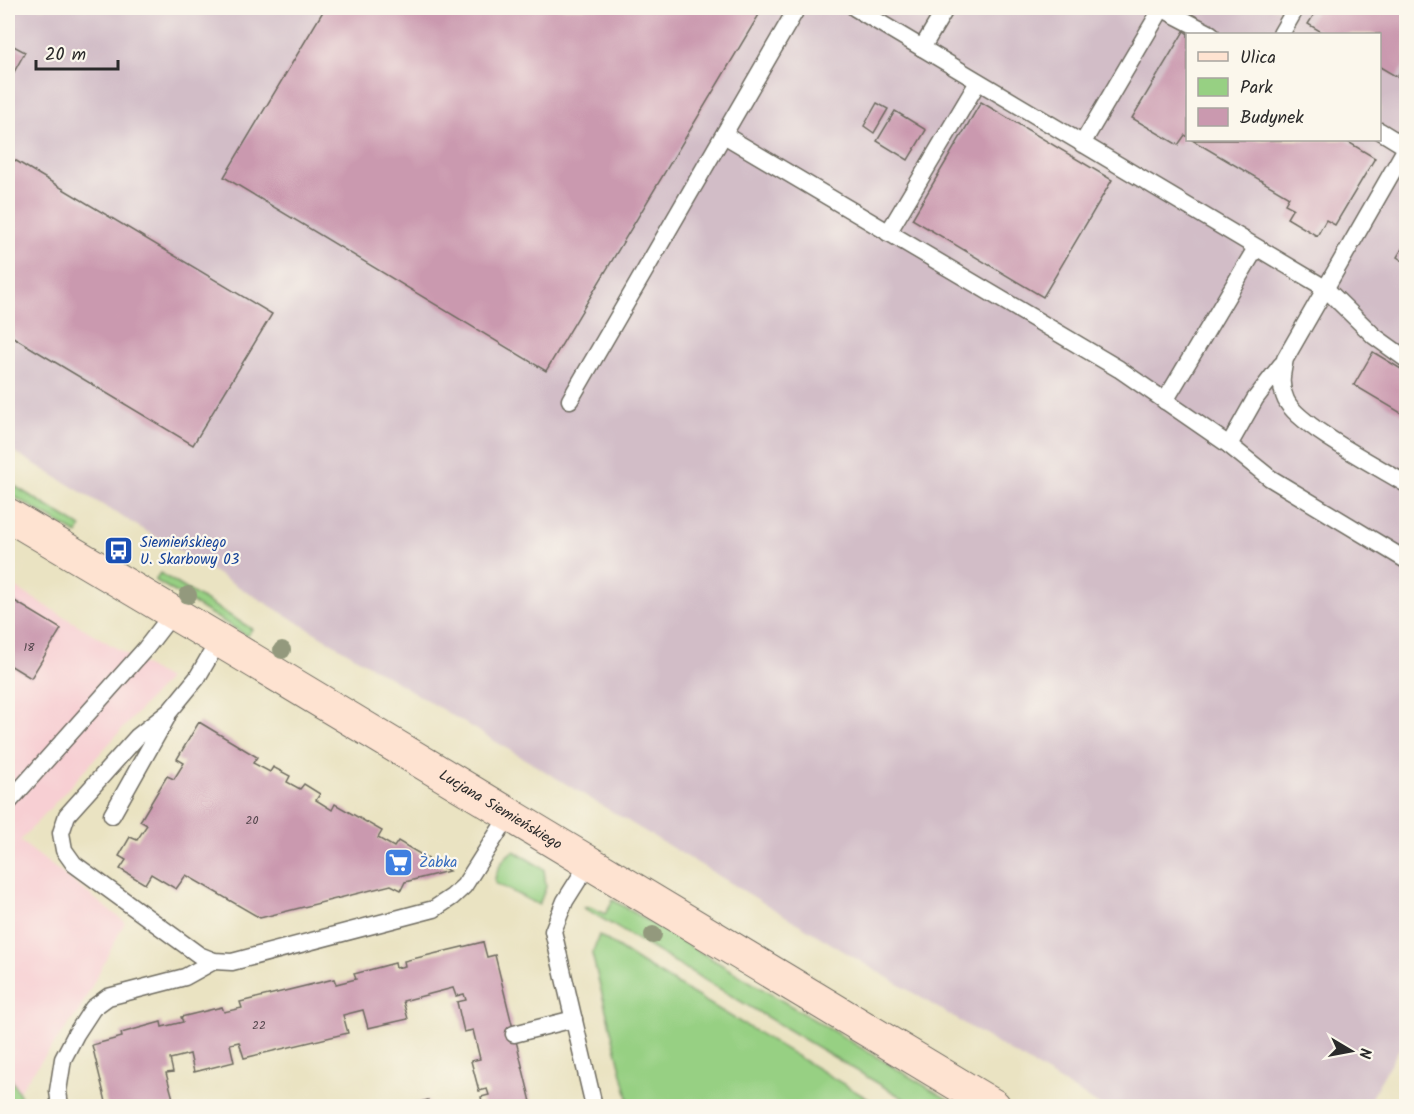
<svg xmlns="http://www.w3.org/2000/svg" width="1414" height="1114" font-family="Kalam,sans-serif">
<style>
.built{fill:#f7cfd3}
.industrial{fill:#d2bdc7;fill-rule:evenodd}
.green{fill:#97d083;stroke:#617e57;stroke-width:1.5}
.building{fill:#ca99af}
.lines{fill:none;stroke-linecap:round;stroke-linejoin:round}
.lane-casing{stroke:#6e6b60;stroke-width:19}
.secondary-casing{stroke:#6e6b60;stroke-width:35}
.lane{stroke:#fff;stroke-width:16}
.secondary{stroke:#fee3d1;stroke-width:33}
.tree{fill:#93997d}
.labels{text-anchor:middle;stroke-width:4.5;stroke-linejoin:round;paint-order:stroke}
.number-label{font-size:12px;fill:#53464c}
.transit-label{font-size:15px;fill:#164399;stroke:#fbf7ec;text-anchor:start}
.street-label{font-size:15px;fill:#2b2b2b;stroke:#fbf7ec}
.shop-label{font-size:15px;fill:#366cbe;stroke:#fbf7ec;text-anchor:start}
</style>
<rect width="100%" height="100%" fill="#fbf7ec"/>
<filter id="ink" filterUnits="userSpaceOnUse"><feTurbulence type="fractalNoise" baseFrequency=".0167" numOctaves="2"/><feDisplacementMap in="SourceGraphic" scale="12" xChannelSelector="R" yChannelSelector="G"/><feConvolveMatrix kernelMatrix="1 2 1 2 8 2 1 2 1" color-interpolation-filters="sRGB"/></filter>
<filter id="wash" filterUnits="userSpaceOnUse"><feTurbulence type="fractalNoise" baseFrequency=".008" numOctaves="4" result="noise"/><feDisplacementMap in="SourceGraphic" scale="24" xChannelSelector="R" yChannelSelector="G"/><feGaussianBlur stdDeviation="1.35" result="paint"/><feColorMatrix in="noise" values="0 0 0 0 0 0 0 0 0 0 0 0 0 0 0 0 0 1.4 0 .05"/><feComposite in="paint" operator="in"/></filter>
<g filter="url(#wash)">
<rect width="100%" height="100%" fill="#eae3c2"/>
<!-- built -->
<path class="built" d="M8 583 168 679 20 841 125 922 79 1011 18 1092 8 1073Z"/>
<!-- industrial -->
<path class="industrial" d="M8 8H1406V1037L1366 1106H1101L8 448ZM1188 34H1380V140H1188Z"/>
<!-- green -->
<g class="green">
<path d="M8 482 81 527 77 534 8 493Z"/>
<path d="M160 573 252 629 247 636 155 580Z"/>
<path d="M514 851 544 869 546 887 539 905 495 883C494 873 504 855 514 851Z"/>
<path d="M613 900 959 1106H916L584 908 590 907 605 914Z"/>
<path d="M599 935 640 962 880 1106H630L592 954Z"/>
<path d="M8 1073 26 1106H8Z"/>
</g>
<g id="blocks">
<!-- building -->
<g class="building">
<path d="M325 8H763L546 371 224 177Z"/>
<path d="M1318 8H1406V61L1397 77 1380 67V34H1325L1308 24Z"/>
<path d="M1184 31 1188 34V137L1185 135 1178 145 1132 118Z"/>
<path d="M8 43 25 52 8 83Z"/>
<path d="M981 102 1112 180 1043 297 912 219Z"/>
<path d="M877 103 888 109 874 133 864 126Z"/>
<path d="M895 111 926 130 908 160 877 141Z"/>
<path d="M1192 140H1345L1375 158 1335 225 1326 220 1317 236 1287 218 1293 208 1285 204 1289 197Z"/>
<path d="M8 156 272 314 193 445 8 334Z"/>
<path d="M1406 242V263L1397 257Z"/>
<path d="M1373 352 1406 372V416L1354 385Z"/>
<path d="M8 597 61 629 31 678 8 664Z"/>
<path d="M199 722 257 757 253 763 270 772 273 767 290 776 287 782 300 789 304 784 320 794 316 800 332 810 335 804 382 831 378 838 394 847 398 841 449 871 405 882 401 890 391 885 260 918 186 875 176 889 151 874 145 884 120 869 126 860 119 856 130 837 137 840 147 825 140 821 142 818 167 776 174 779 184 763 177 759Z"/>
<path d="M483 942 487 957 495 955 532 1106H483L481 1097 489 1095 487 1089 479 1091 471 1061 480 1059 473 1030 464 1032 457 1002 466 1000 464 994 456 996 453 988 403 1001 408 1019 368 1028 363 1010 343 1015 348 1033 244 1058 239 1042 230 1044 234 1062 194 1072 190 1054 170 1059 173 1072 166 1073 175 1106H107L92 1045 122 1037 121 1033 161 1022 162 1027 183 1022 181 1017 222 1007 224 1012 242 1008 240 1002 334 979 336 984 356 979 354 974 395 963 396 968 405 966 404 961Z"/>
<path d="M428 1100 429 1106H406Z"/>
</g>
</g>
</g>
<g filter="url(#ink)">
<use href="#blocks" fill-opacity="0" stroke="#6e6b60" stroke-width="1.5"/>
<g class="lines">
<defs>
<g id="lane">
<path d="M855 8 1325 288 1374 336 1406 359"/>
<path d="M1161 8 1211 34"/>
<path d="M1281 34 1296 8"/>
<path d="M922 48 946 8"/>
<path d="M1380 131 1406 147"/>
<path d="M724 135 1119 369 1229 445 1270 478 1406 560"/>
<path d="M1082 144 1162 8"/>
<path d="M1406 148 1285 359C1282 374 1279 385 1286 400 1297 425 1380 468 1406 484"/>
<path d="M888 233 978 82"/>
<path d="M570 400 797 8"/>
<path d="M1165 401 1256 248"/>
<path d="M1229 445 1255 399 1281 365"/>
<path d="M219 640 197 678 170 711 137 737 67 815 61 833 64 850 74 864 199 955 214 961 232 962 434 909 452 897 464 886 509 815"/>
<path d="M8 803 146 648 173 613"/>
<path d="M112 815 167 717"/>
<path d="M589 863 565 901 553 931 594 1106"/>
<path d="M514 1034 574 1019"/>
<path d="M60 1106 58 1091 63 1059 76 1034 93 1008 108 997 185 977 214 961"/>
</g>
<g id="secondary">
<path id="s1" d="M8 515 234 649 994 1106"/>
</g>
</defs>
<!-- lane casing -->
<use href="#lane" class="lane-casing"/>
<!-- secondary casing -->
<use href="#secondary" class="secondary-casing"/>
<!-- lane -->
<use href="#lane" class="lane"/>
<!-- secondary -->
<use href="#secondary" class="secondary"/>
</g>
<!-- trees -->
<g class="tree">
<circle cx="188" cy="595" r="9"/>
<circle cx="282" cy="650" r="9"/>
<circle cx="653" cy="935" r="9"/>
</g>
</g>
<!-- icons -->
<defs>
<symbol id="bus-square" viewBox="-11 -11 22 22"><rect x="-9" y="-9" width="18" height="18" rx="4" fill="#1a4fb4" stroke="#fbf7ec"/><path d="M-5-6H5V4H4V6H2V4H-2V6H-4V4H-5ZM-3.5-4V0h7V-4ZM-3.5 1.2v1.5H-2V1.2ZM2 1.2v1.5H3.5V1.2Z" fill="#fff"/></symbol>
<symbol id="supermarket-square" viewBox="-11 -11 22 22"><rect x="-9" y="-9" width="18" height="18" rx="4" fill="#3f7fe0" stroke="#fbf7ec"/><path d="M-6-5.5h2.5l.6 2H6L4.5 2H-2.5L-4.4-4H-6ZM-1.5 3.2a1.3 1.3 0 1 0 .1 0ZM3 3.2a1.3 1.3 0 1 0 .1 0Z" fill="#fff"/></symbol>
</defs>
<g fill-rule="evenodd">
<use href="#bus-square" x="102" y="534" width="33" height="33"/>
<use href="#supermarket-square" x="382" y="846" width="33" height="33"/>
</g>
<g class="labels">
<!-- number labels -->
<g class="number-label">
<text x="29" y="651">18</text>
<text x="252" y="824">20</text>
<text x="259" y="1029">22</text>
</g>
<!-- transit labels -->
<g class="transit-label">
<text x="140" y="547">Siemieńskiego<tspan x="140" dy="17">U. Skarbowy 03</tspan></text>
</g>
<!-- street labels -->
<g class="street-label">
<text dy="5" stroke="none"><textPath href="#s1" startOffset="574">Lucjana Siemieńskiego</textPath></text>
</g>
<!-- shop labels -->
<g class="shop-label">
<text x="419" y="867">Żabka</text>
</g>
</g>
<!-- margin -->
<rect width="1414" height="1114" fill="none" stroke="#fbf7ec" stroke-width="30"/>
<!-- legend -->
<rect x="1186" y="33" width="195" height="108" fill="#fbf7ec" stroke="#a8a59f" stroke-width="1.5"/>
<rect x="1198" y="52" width="30" height="9" fill="#fee3d1" stroke="#a8a59f" stroke-width="1.5"/>
<text x="1240" y="63" font-size="18" fill="#2b2b2b">Ulica</text>
<rect x="1198" y="78" width="30" height="18" fill="#97d083" stroke="#a8a59f" stroke-width="1.5"/>
<text x="1240" y="93" font-size="18" fill="#2b2b2b">Park</text>
<rect x="1198" y="108" width="30" height="18" fill="#ca99af" stroke="#a8a59f" stroke-width="1.5"/>
<text x="1240" y="123" font-size="18" fill="#2b2b2b">Budynek</text>
<!-- north arrow -->
<g transform="translate(1351 1051) rotate(100)" stroke="#fbf7ec" stroke-width="4.5" paint-order="stroke">
<path d="M0-4.5L10 22L0 15L-10 22Z" fill="#2b2b2b"/>
<text y="-9" font-size="16" font-weight="bold" text-anchor="middle" fill="#2b2b2b">N</text>
</g>
<!-- scale -->
<path d="M36 60v9h82v-9" fill="none" stroke="#2b2b2b" stroke-width="3"/>
<text x="45" y="60" font-size="18" fill="#2b2b2b" stroke="#fbf7ec" stroke-width="4.5" paint-order="stroke">20 m</text>
</svg>
